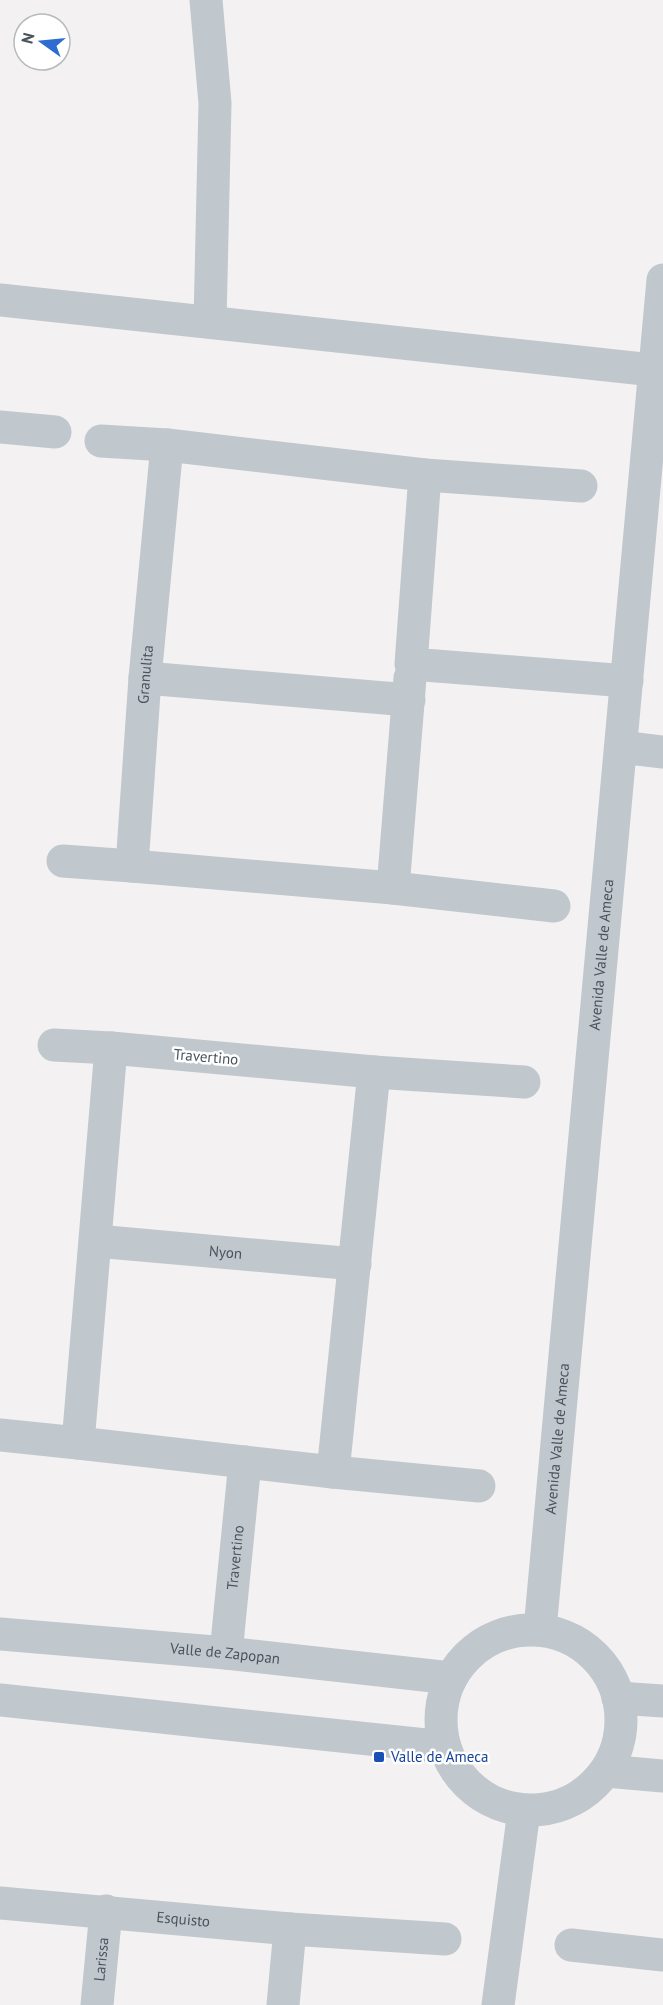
<svg xmlns="http://www.w3.org/2000/svg" width="663" height="2005" font-family="'PT Sans',sans-serif">
<style>
.lines{fill:none;stroke-linecap:round;stroke-linejoin:round}
.minor{stroke:#c0c7cd;stroke-width:33}
.transit-dot{fill:#1a4fb4;stroke:#fff;stroke-width:2}
.labels{text-anchor:middle;stroke-width:5;stroke-linejoin:round;paint-order:stroke}
.street-label{font-size:15px;fill:#4a535c;stroke:#fff}
.transit-label{font-size:15px;fill:#164399;stroke:#fff;text-anchor:start}
</style>
<rect width="100%" height="100%" fill="#f3f1f1"/>
<g class="lines">
<!-- minor -->
<g class="minor">
<path d="M206 0 215 103 210 322"/>
<path d="M0 300 663 371"/>
<path d="M0 427 55 432"/>
<path d="M101 441 167 445"/>
<path d="M425 475 411 664 627 681"/>
<path d="M145 678 409 700"/>
<path d="M621 747 663 752"/>
<path d="M63 861 132 866"/>
<path d="M393 888 410 678"/>
<path id="s1" d="M554 906 393 888 132 866 145 678 167 445 425 475 581 486"/>
<path d="M54 1045 111 1048"/>
<path d="M111 1048 374 1072 333 1472 78 1443Z"/>
<path d="M374 1072 524 1082"/>
<path id="s2" d="M96 1241 355 1264"/>
<path d="M0 1435 78 1443"/>
<path d="M333 1472 479 1486"/>
<path id="s3" d="M540 1630 663 280"/>
<circle cx="531" cy="1720" r="90"/>
<path id="s4" d="M0 1634 226 1653 451 1678"/>
<path id="s5" d="M226 1653 245 1462"/>
<path d="M618 1698 663 1701"/>
<path d="M0 1700 445 1747"/>
<path d="M606 1771 663 1776"/>
<path id="s6" d="M0 1903 290 1929 283 2005"/>
<path d="M290 1929 445 1939"/>
<path d="M571 1945 663 1955"/>
<path id="s7" d="M97 2005 106 1911"/>
<path d="M498 2005 524 1811"/>
</g>
</g>
<!-- markers -->
<rect class="transit-dot" x="373" y="1751" width="12" height="12" rx="3"/>
<g class="labels">
<!-- street labels -->
<g class="street-label">
<text dy="5" stroke="none"><textPath href="#s1" startOffset="616">Granulita</textPath></text>
<text dy="5" stroke="none"><textPath href="#s3" startOffset="678">Avenida Valle de Ameca</textPath></text>
<text transform="translate(206 1057) rotate(5)" y="5">Travertino</text>
<text dy="5" stroke="none"><textPath href="#s2" startOffset="130">Nyon</textPath></text>
<text dy="5" stroke="none"><textPath href="#s3" startOffset="192">Avenida Valle de Ameca</textPath></text>
<text dy="5" stroke="none"><textPath href="#s5" startOffset="96">Travertino</textPath></text>
<text dy="5" stroke="none"><textPath href="#s4" startOffset="226">Valle de Zapopan</textPath></text>
<text dy="5" stroke="none"><textPath href="#s6" startOffset="184">Esquisto</textPath></text>
<text dy="5" stroke="none"><textPath href="#s7" startOffset="46">Larissa</textPath></text>
</g>
<!-- transit labels -->
<g class="transit-label">
<text x="391" y="1762">Valle de Ameca</text>
</g>
</g>
<!-- north arrow -->
<g transform="translate(42 42) rotate(285)"><circle r="28" fill="#ffffff" stroke="#b7babe" stroke-width="1.5"/>
<path d="M0-4.5L10 22L0 15L-10 22Z" fill="#2d6cd0"/>
<text y="-9" font-size="16" font-weight="bold" text-anchor="middle" fill="#4a535c">N</text>
</g>
</svg>
